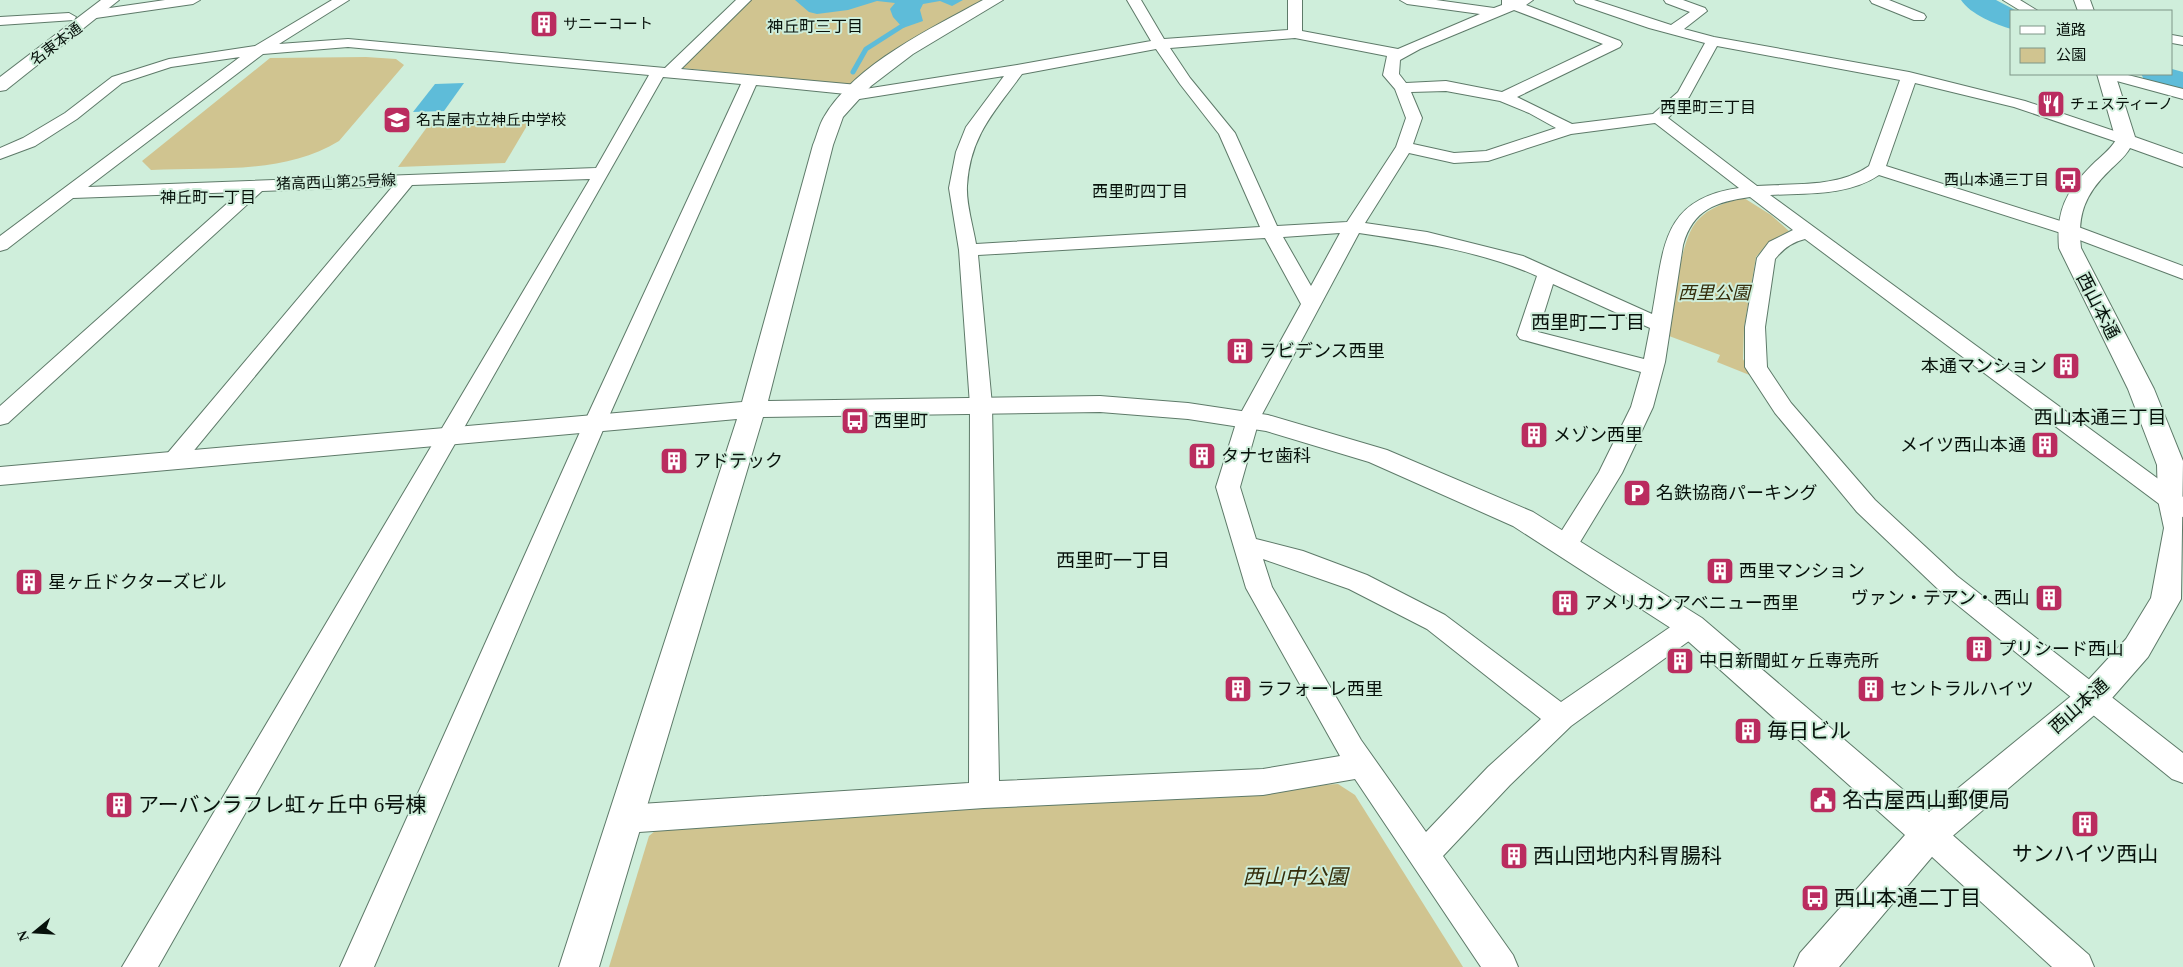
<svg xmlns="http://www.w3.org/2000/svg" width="2183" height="967" font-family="'Times New Roman','Noto Sans JP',serif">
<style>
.green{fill:#d0c490}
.water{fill:#5ebcd9}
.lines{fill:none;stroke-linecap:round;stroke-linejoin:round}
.stream{stroke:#5ebcd9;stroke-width:5}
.river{fill:#5ebcd9;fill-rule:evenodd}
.street-casing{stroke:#5e7a69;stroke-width:2}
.secondary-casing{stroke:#5e7a69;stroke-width:2}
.street{fill:#fff;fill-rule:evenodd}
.secondary{fill:#fff;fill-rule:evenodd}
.labels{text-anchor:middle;stroke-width:4;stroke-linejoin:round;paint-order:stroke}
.far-poi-label{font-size:15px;fill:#07110b;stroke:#cfeedb;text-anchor:start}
.far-street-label{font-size:15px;fill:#07110b;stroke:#cfeedb}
.far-neighbourhood-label{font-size:16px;fill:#07110b;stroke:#cfeedb}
.park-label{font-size:18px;font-style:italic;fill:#342d0b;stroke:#cfeedb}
.street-label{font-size:18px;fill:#07110b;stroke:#cfeedb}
.poi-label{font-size:18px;fill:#07110b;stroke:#cfeedb;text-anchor:start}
.neighbourhood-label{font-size:19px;fill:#07110b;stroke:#cfeedb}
.near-poi-label{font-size:21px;fill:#07110b;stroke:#cfeedb;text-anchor:start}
.near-park-label{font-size:21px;font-style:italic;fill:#342d0b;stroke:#cfeedb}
</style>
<rect width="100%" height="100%" fill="#cfeedb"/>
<!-- green -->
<g class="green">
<path d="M751 0H989L854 86 683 68Z"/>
<path d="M366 57 396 59 404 65 339 141C284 175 213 167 151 170L142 161 270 58Z"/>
<path d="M531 119 505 163 398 167 430 123Z"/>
<path d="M1744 198 1771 215 1789 231 1769 242 1756 257 1744 328 1743 359 1752 376 1717 362 1720 355 1669 336C1674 308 1679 241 1697 221 1709 207 1727 202 1744 198Z"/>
<path d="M1338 784 1355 795 1463 967H609L649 836 662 825Z"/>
</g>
<!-- water -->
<g class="water">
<path d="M795 0H963L952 6 940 1 923 4 920 10 923 21 903 28 893 17 890 9 895 3 877 1 848 10 817 14 809 12Z"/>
<path d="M464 83 444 111 413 112 435 84Z"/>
</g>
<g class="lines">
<!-- stream -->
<path class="stream" d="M853 72 866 49 902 26"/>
<!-- river -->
<g class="river">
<path d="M1961 0H1996L2017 11H2012V29C1996 25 1970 14 1961 0Z"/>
<path d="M2172 69 2183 72V91L2145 81 2141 74H2172Z"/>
</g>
<defs>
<g id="street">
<path d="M165 0H200L193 4 96 18 89 14 96 10Z"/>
<path d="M332 0H349L279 44 348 39 665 68 736 0H751L681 69 858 85 865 89 1017 65 1151 41 1127 0H1141L1164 39 1288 30V0H1302V31L1398 49 1480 14 1407 4 1400 0H1436L1494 8 1502 5V0H1533L1526 5 1620 41 1622 44 1620 47 1517 97 1572 124 1653 114 1678 92 1705 43 1649 28 1576 3 1574 0H1594L1671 25 1690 12 1666 3 1664 0H1683L1705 8 1707 11 1684 29 1714 37 1909 72 2025 101 2132 137 2134 140 2132 143 2126 145 2014 107 1915 83 1886 166 2073 225 2183 266V279L2061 233 1879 175C1848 196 1807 193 1770 195L2183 497V517L2174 515 1805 239C1792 242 1783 249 1775 259L1765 327 1767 367 1791 403 1875 500 1957 576 2183 753V783L2172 779 1939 590 1857 512 1775 413 1745 367V327L1757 258 1769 242 1793 230 1750 197C1716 202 1693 209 1683 245L1665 362 1653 407 1622 473 1574 552 1565 555 1556 552 1552 546 1599 472 1631 407 1641 372 1520 339 1517 335 1537 276C1481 251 1419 242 1359 233L1259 420 1240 487 1256 539 1303 551 1367 575 1445 615 1561 702 1682 619 1691 616 1700 619 1704 626 1700 633 1571 726 1510 785 1443 856 1513 955 1518 967H1481L1355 779 1263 795 984 808 625 833 614 829 610 819 614 809 625 805 969 783 970 405 959 250 949 188 956 152 966 127 1004 76 853 100 848 98 846 94 756 85 606 423 374 967H340L584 423 741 84 663 77 158 967H122L590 179 412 185 182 465 174 468 166 465 162 460 166 455 393 186 262 191 8 423 0 425V406L240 192 73 198 7 249 0 251V236L240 57 171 67 122 83 77 119 35 146 0 159V148L23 138 65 113 112 77 169 59 255 46ZM1514 10 1603 44 1502 92 1446 81 1406 83 1399 74 1400 60 1420 49ZM1295 38 1387 56 1383 75 1395 89 1406 118 1396 147 1347 222 1277 226 1235 133 1190 78 1170 48ZM1717 46 1900 80 1869 166C1837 188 1795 183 1757 186L1668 118 1689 97ZM348 47 649 75 596 168 88 187 263 54ZM1156 49 1180 84 1219 134 1260 227 976 244C973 226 966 204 967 186 970 136 994 112 1022 74ZM1446 91 1500 101 1529 113 1556 128 1486 151 1454 153 1413 144 1422 118 1411 92ZM1655 123 1739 188C1660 199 1664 250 1652 314L1523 256 1427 232 1365 223 1409 153 1454 163 1488 161 1571 134ZM1340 233 1311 286 1283 237ZM1265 238 1301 304 1237 420 1216 487 1246 588 1340 756 1263 769 999 781 992 405 978 255ZM1553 284 1650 328 1644 359 1538 332ZM1263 559 1349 589 1427 629 1541 719 1488 767 1426 832 1361 740 1272 587Z"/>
<path d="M1870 0H1889L1924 14 1926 17 1924 20H1914L1872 3Z"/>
<path d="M2003 0H2020L2038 11H2021Z"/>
<path d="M69 13 76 17 74 20 0 25V17Z"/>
<path d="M2172 35 2183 37V45L2172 43Z"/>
<path d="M2099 74H2124L2183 89V99L2102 77Z"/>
<path d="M1929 820 1940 824 2089 955 2094 967H2052L1918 844 1913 834 1918 824Z"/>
</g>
<g id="secondary">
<path d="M101 0H119L6 90 0 91V77Z"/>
<path d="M983 0H1003L913 54 871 86 843 117 833 145 768 401 1100 396 1188 403 1268 415 1387 450 1533 512 1702 618 1929 812 2081 688 2126 639 2151 598 2164 528 2158 500 2157 465 2128 389 2059 248C2056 211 2066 191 2092 165 2100 157 2110 150 2116 140L2097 74H2115L2135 137 2183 154V167L2130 148C2125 157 2116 164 2109 171 2085 194 2077 215 2081 248L2154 389 2183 461 2181 599 2148 657 2105 706 1942 845 1839 967H1794L1800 953 1905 835 1680 634 1513 526 1369 462 1266 431 1188 419 1100 412 763 417 599 967H559L737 419 0 485V467L742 402 813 145C817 136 819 125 824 117 855 64 932 28 983 0Z"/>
<path d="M2074 0H2090L2094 11H2078Z"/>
</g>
</defs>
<!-- street casing -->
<use href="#street" class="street-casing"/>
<!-- secondary casing -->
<use href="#secondary" class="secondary-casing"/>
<!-- street -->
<use href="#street" class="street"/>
<!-- secondary -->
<use href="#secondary" class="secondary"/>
</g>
<!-- icons -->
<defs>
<symbol id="building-square" viewBox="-11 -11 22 22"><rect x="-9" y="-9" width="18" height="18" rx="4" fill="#ba2c5f" stroke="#cfeedb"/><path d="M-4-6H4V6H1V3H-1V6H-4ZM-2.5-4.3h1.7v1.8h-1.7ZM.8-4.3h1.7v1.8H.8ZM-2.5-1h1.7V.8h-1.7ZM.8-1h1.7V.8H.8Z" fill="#fff"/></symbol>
<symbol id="restaurant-square" viewBox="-11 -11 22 22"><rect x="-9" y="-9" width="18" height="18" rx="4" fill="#ba2c5f" stroke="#cfeedb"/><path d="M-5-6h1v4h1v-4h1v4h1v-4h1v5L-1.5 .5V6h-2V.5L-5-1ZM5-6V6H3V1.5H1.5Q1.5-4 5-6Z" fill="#fff"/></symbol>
<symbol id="school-square" viewBox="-11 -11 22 22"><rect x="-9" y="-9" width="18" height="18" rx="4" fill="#ba2c5f" stroke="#cfeedb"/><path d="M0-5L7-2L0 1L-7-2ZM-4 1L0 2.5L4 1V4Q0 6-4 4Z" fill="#fff"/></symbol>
<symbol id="bus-square" viewBox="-11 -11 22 22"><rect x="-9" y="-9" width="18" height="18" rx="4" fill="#ba2c5f" stroke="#cfeedb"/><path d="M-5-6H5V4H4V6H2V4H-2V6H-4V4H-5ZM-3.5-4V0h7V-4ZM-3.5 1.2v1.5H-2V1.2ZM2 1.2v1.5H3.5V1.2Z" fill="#fff"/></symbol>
<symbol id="parking-square" viewBox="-11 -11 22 22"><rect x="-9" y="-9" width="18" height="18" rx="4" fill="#ba2c5f" stroke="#cfeedb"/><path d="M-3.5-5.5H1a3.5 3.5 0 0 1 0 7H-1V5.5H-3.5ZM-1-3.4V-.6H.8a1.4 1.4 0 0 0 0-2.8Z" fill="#fff"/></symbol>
<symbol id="civic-square" viewBox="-11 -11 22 22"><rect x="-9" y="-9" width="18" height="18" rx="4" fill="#ba2c5f" stroke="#cfeedb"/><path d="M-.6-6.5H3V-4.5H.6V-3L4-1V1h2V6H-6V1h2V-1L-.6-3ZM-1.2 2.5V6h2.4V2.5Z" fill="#fff"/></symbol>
</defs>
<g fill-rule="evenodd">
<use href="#building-square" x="528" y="8" width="32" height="32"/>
<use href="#restaurant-square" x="2035" y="88" width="32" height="32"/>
<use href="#school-square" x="381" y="104" width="32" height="32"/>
<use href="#bus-square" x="2052" y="164" width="32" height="32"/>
<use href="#building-square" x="1224" y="335" width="32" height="32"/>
<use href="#building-square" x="2050" y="350" width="32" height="32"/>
<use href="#bus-square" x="839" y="405" width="32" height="32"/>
<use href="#building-square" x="1518" y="419" width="32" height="32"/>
<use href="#building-square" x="2029" y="429" width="32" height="32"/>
<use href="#building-square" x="1186" y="440" width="32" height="32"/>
<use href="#building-square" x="658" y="445" width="32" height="32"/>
<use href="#parking-square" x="1621" y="477" width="32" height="32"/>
<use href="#building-square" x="1704" y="555" width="32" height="32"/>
<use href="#building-square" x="13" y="566" width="32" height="32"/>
<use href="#building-square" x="2033" y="582" width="32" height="32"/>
<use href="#building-square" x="1549" y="587" width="32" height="32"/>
<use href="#building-square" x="1963" y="633" width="32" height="32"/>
<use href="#building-square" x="1664" y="645" width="32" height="32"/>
<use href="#building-square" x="1222" y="673" width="32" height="32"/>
<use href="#building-square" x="1855" y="673" width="32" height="32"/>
<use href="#building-square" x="1732" y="715" width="32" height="32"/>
<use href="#civic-square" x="1807" y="784" width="32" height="32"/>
<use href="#building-square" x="103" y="789" width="32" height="32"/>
<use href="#building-square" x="2069" y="808" width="32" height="32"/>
<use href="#building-square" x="1498" y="840" width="32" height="32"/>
<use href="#bus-square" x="1799" y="882" width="32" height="32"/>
</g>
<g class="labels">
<!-- far-poi labels -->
<g class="far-poi-label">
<text x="563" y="29">サニーコート</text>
<text x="2070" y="109">チェスティーノ</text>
<text x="416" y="125">名古屋市立神丘中学校</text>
<text x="2049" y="185" text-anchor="end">西山本通三丁目</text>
</g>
<!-- far-street labels -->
<g class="far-street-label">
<text transform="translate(56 44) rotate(-37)" y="5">名東本通</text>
<text transform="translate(336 182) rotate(-2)" y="5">猪高西山第25号線</text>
</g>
<!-- far-neighbourhood labels -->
<g class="far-neighbourhood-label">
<text x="815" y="32">神丘町三丁目</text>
<text x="1708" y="113">西里町三丁目</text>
<text x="1140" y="197">西里町四丁目</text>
<text x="208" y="203">神丘町一丁目</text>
</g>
<!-- park labels -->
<g class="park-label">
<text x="1714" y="299">西里公園</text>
</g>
<!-- street labels -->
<g class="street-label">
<text transform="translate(2098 306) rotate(63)" y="6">西山本通</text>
<text transform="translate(2079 706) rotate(-42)" y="6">西山本通</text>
</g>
<!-- poi labels -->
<g class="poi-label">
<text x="1259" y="357">ラビデンス西里</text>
<text x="2047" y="372" text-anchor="end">本通マンション</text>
<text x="874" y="427">西里町</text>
<text x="1553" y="441">メゾン西里</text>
<text x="2026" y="451" text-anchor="end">メイツ西山本通</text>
<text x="1221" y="462">タナセ歯科</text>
<text x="693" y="467">アドテック</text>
<text x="1656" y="499">名鉄協商パーキング</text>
<text x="1739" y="577">西里マンション</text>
<text x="48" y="588">星ヶ丘ドクターズビル</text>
<text x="2030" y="604" text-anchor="end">ヴァン・テアン・西山</text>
<text x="1584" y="609">アメリカンアベニュー西里</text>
<text x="1998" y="655">プリシード西山</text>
<text x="1699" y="667">中日新聞虹ヶ丘専売所</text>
<text x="1257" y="695">ラフォーレ西里</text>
<text x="1890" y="695">セントラルハイツ</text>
</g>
<!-- neighbourhood labels -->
<g class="neighbourhood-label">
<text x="1588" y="329">西里町二丁目</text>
<text x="2100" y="424">西山本通三丁目</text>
<text x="1113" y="567">西里町一丁目</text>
</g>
<!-- near-poi labels -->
<g class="near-poi-label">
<text x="1767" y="738">毎日ビル</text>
<text x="1842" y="807">名古屋西山郵便局</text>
<text x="138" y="812">アーバンラフレ虹ヶ丘中 6号棟</text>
<text x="2085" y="861" text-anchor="middle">サンハイツ西山</text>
<text x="1533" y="863">西山団地内科胃腸科</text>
<text x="1834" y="905">西山本通二丁目</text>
</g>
<!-- near-park labels -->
<g class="near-park-label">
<text x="1295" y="884">西山中公園</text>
</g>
</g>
<!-- legend -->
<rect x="2010" y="10" width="162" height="65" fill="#cfeedb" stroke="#7f9688"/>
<rect x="2020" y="26" width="25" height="8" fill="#ffffff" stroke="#7f9688"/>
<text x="2056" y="35" font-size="15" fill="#07110b">道路</text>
<rect x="2020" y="48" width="25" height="15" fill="#d0c490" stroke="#7f9688"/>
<text x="2056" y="60" font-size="15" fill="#07110b">公園</text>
<!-- north arrow -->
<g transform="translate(35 932) rotate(252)" stroke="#cfeedb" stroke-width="4" paint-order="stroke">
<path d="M0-4L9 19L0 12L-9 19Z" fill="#07110b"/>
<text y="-8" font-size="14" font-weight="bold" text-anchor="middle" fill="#07110b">N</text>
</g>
</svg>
